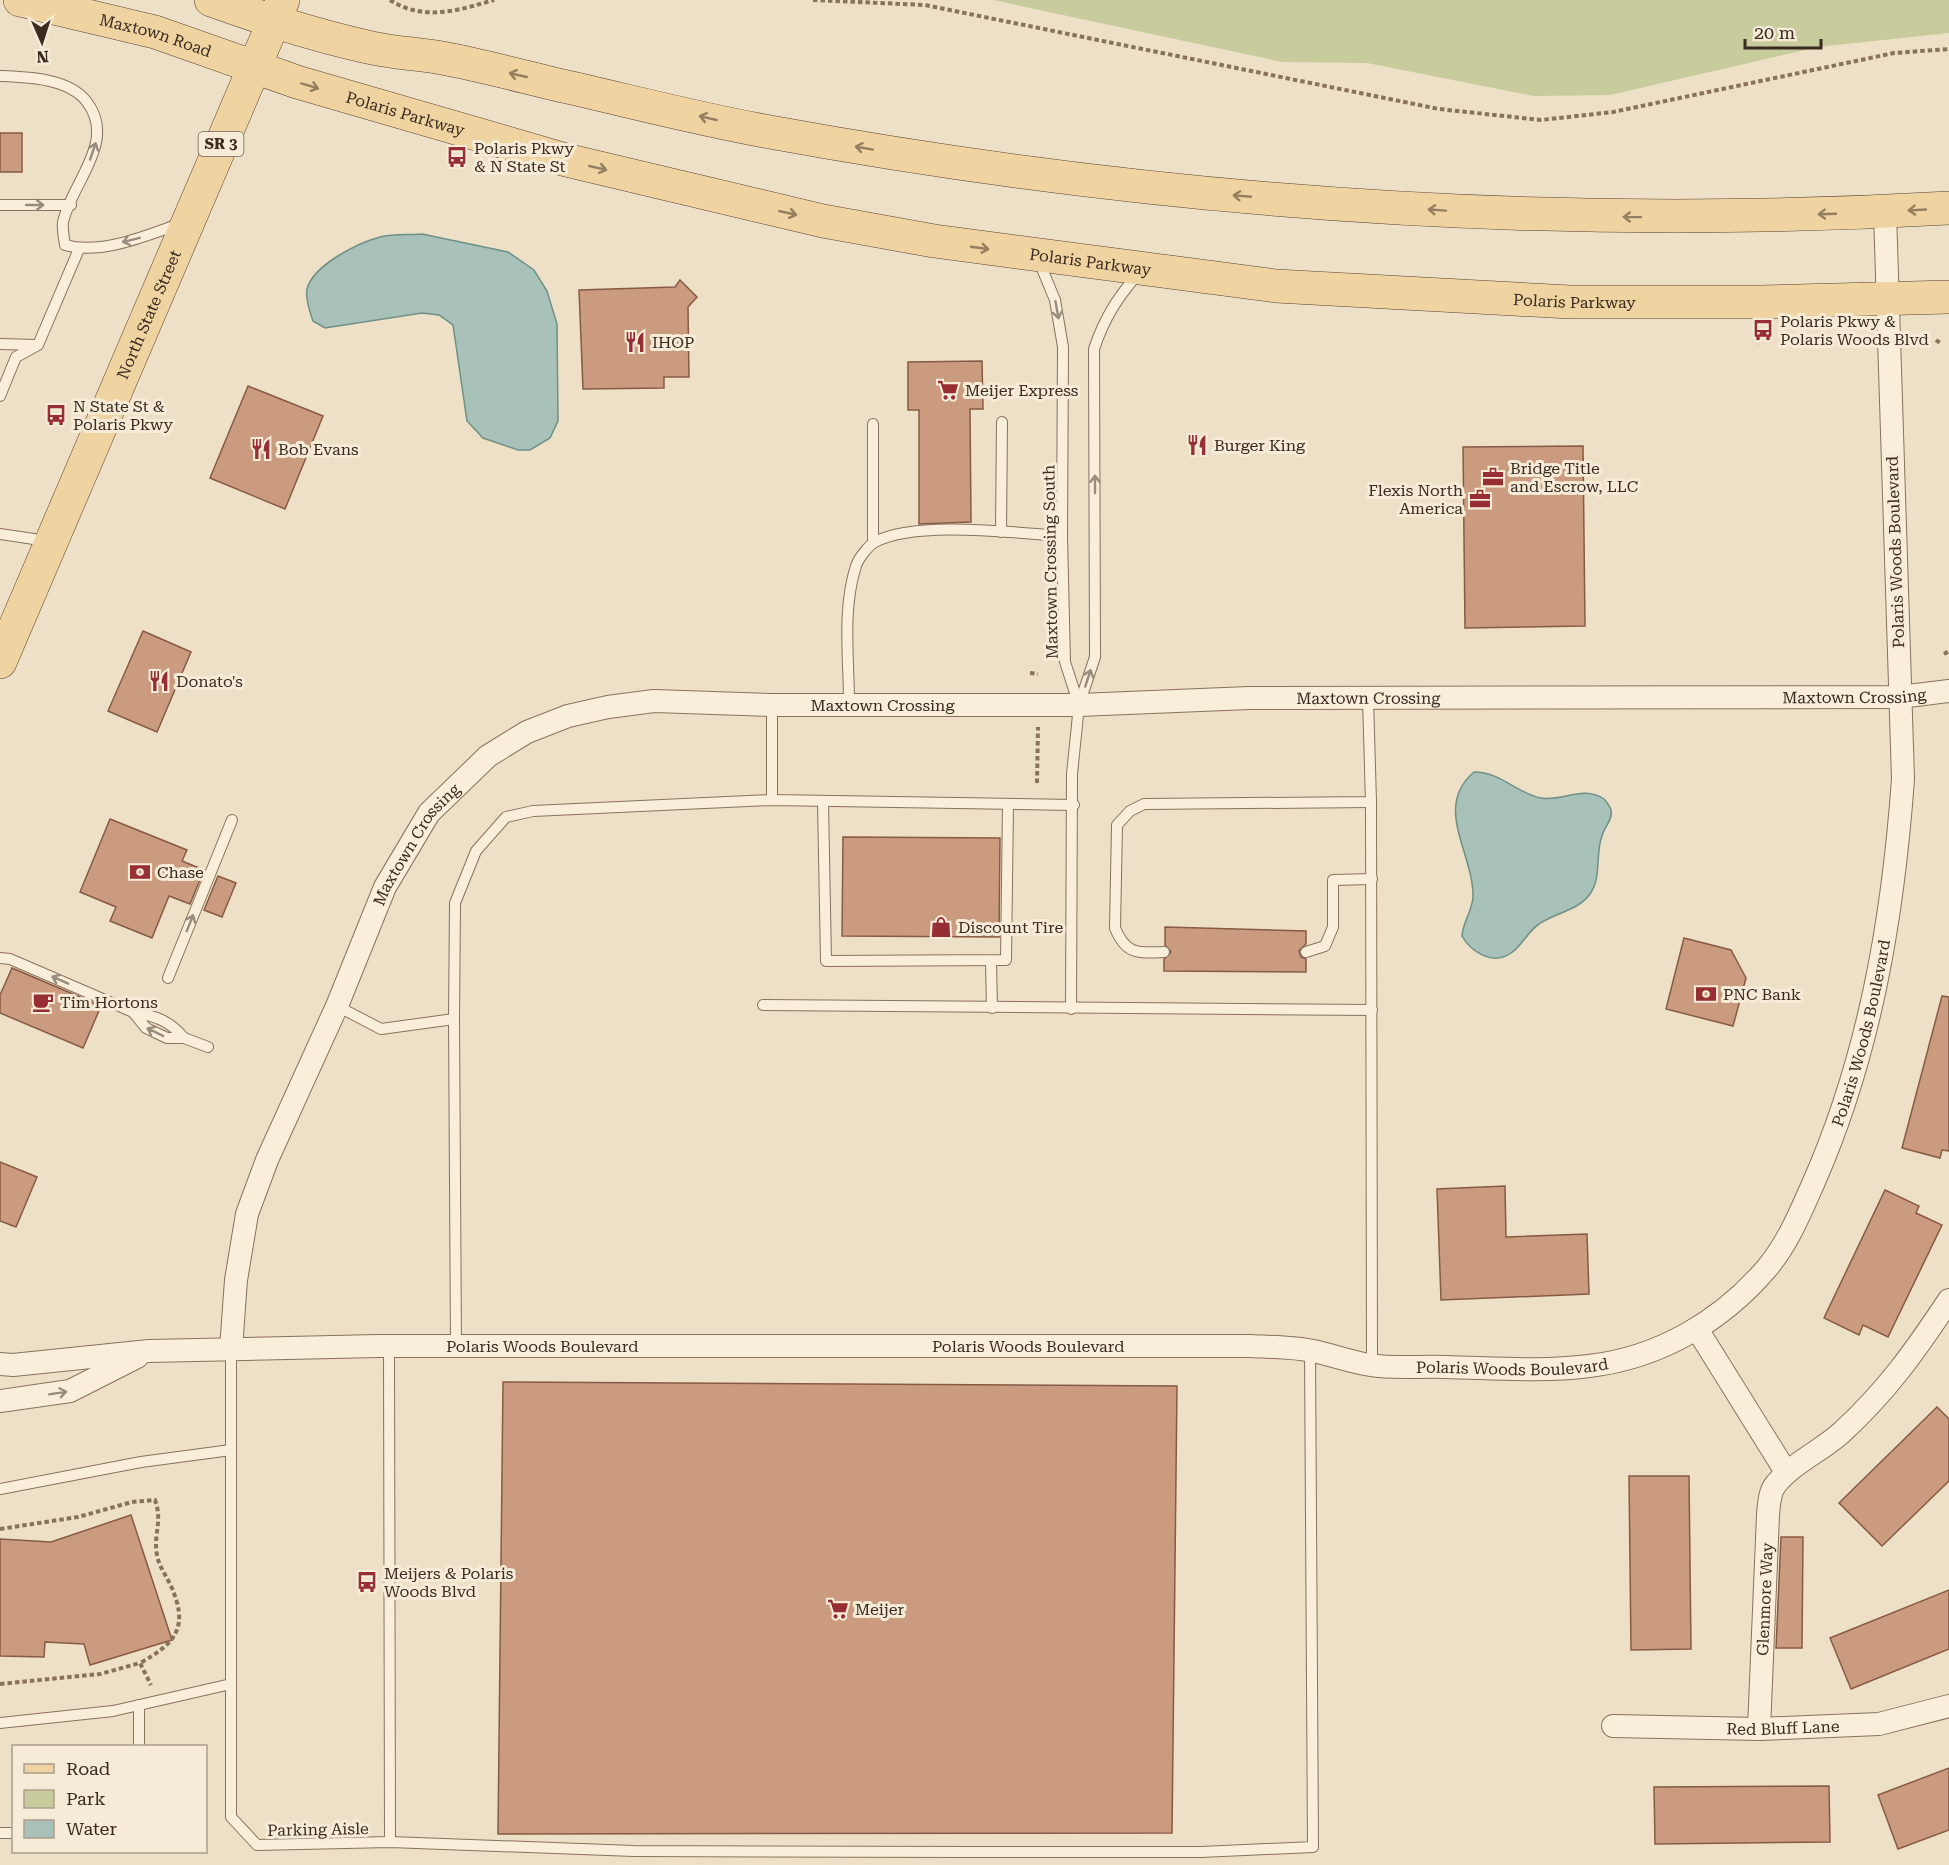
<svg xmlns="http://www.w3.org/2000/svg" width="1949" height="1865" font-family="'Roboto Serif',serif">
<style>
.green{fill:#c8cb9b}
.water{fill:#a8c1b9;stroke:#6f9086;stroke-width:1.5}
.building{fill:#ca9b7e;stroke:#875b43;stroke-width:1.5}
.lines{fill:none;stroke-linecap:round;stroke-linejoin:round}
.lane-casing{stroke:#89725d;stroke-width:12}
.street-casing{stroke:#89725d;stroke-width:24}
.primary-casing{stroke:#574131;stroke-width:34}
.path{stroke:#89725d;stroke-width:4;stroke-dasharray:4.5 3;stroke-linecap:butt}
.lane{stroke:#f8eeda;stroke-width:10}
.street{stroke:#f8eeda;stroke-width:22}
.primary{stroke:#efd3a1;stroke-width:33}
.oneway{stroke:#947f60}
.oneway2{stroke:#988c7d}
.labels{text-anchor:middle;stroke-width:6;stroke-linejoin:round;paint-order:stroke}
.shield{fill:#f5ebd6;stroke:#716557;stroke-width:1.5}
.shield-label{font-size:15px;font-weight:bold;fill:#392b20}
.street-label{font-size:16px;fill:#392b20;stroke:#f5ebd6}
.poi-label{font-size:16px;fill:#392b20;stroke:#f5ebd6;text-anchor:start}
</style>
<rect width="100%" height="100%" fill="#ede0c7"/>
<!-- green -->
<path class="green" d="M993 0H1949V33L1818 47 1610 95 1534 96 1367 63 1282 62Z"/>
<!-- water -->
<g class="water">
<path d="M422 234 508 252 534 270 547 291 557 324 558 421 550 438 530 450H518L483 438 467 421 453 325 439 315 422 313 325 328 313 321C310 312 305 299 307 289 313 265 358 243 380 237 393 234 409 235 422 234Z"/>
<path d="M1474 772C1501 772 1516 793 1541 798 1562 802 1583 785 1604 799 1606 801 1611 808 1611 810 1613 820 1604 827 1602 836 1595 854 1602 877 1590 894 1579 910 1555 913 1539 924 1528 931 1522 946 1511 953 1493 966 1471 952 1462 936 1463 921 1473 910 1473 896 1473 852 1433 807 1474 772Z"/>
</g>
<!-- building -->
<g class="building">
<rect x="0" y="133" width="22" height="39"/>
<path d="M680 280 697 297 688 307 689 377H664V388L583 389 579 290 675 287Z"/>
<path d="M982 361 983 409H970L971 522 919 524V410H908V362Z"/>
<path d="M248 386 323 416 285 509 210 478Z"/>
<path d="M1583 446 1585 626 1465 628 1463 447Z"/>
<path d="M143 631 191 652 157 732 108 711Z"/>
<path d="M110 819 187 850 182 861 204 870 190 904 169 896 152 938 110 921 116 907 80 892Z"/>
<path d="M843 837 1000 838 999 937 842 936Z"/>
<path d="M218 876 236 883 222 917 204 910Z"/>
<path d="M1165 927 1306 931V944L1299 951 1301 957 1306 959V972L1164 971V959L1171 952 1165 945Z"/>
<path d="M1684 938 1731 950 1746 978 1733 1026 1666 1009Z"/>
<path d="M12 968 101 1006 83 1048 0 1013V995Z"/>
<path d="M1942 996 1949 997V1151L1942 1150 1940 1158 1902 1148Z"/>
<path d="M0 1162 37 1177 16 1227 0 1221Z"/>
<path d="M1505 1186 1506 1237 1587 1234 1589 1294 1441 1300 1437 1189Z"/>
<path d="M1885 1190 1919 1206 1916 1213 1942 1225 1888 1337 1863 1325 1859 1335 1824 1318Z"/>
<path d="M503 1382 1177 1386 1172 1833 498 1834Z"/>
<path d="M1937 1407 1949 1419V1481L1882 1546 1839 1503Z"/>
<path d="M1629 1476H1689L1691 1649 1631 1650Z"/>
<path d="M131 1515 172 1640 90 1665 84 1644 45 1642 44 1657 0 1656V1539L51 1542Z"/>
<path d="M1781 1537H1803L1802 1648H1776Z"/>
<path d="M1949 1590V1649L1851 1689 1830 1638Z"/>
<path d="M1949 1768V1830L1898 1849 1878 1795Z"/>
<path d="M1829 1786 1830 1842 1655 1844 1654 1787Z"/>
</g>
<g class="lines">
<defs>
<g id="lane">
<path d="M0 76C27 77 69 78 87 102 117 142 72 182 63 222 62 229 64 238 65 245 101 255 145 236 179 224"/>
<path d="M0 205H71"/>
<path d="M1038 259 1055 300 1063 347 1062 536 1065 662 1079 705 1095 657 1094 349C1104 319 1117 298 1138 274"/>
<path d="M0 344 36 345"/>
<path d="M0 396 16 357 38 345 79 249"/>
<path d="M873 424V543"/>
<path d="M1001 532 1002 422"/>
<path d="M0 534 47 541"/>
<path d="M849 703C849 659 842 609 856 566 858 559 869 545 875 542 916 520 1015 533 1062 536"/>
<path d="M772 705V800"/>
<path d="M823 802 826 961 1006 960 1008 805"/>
<path d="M1371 802 1372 1365"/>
<path d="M1164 952C1138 953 1126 955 1115 928L1117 825 1130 811 1144 804 1371 802 1368 699"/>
<path d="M1306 952 1325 946 1333 927V880L1372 879"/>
<path d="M0 958 10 959 133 1012C155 1016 169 1020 184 1038"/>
<path d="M991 962 992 1008"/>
<path d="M168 978 232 820"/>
<path d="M763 1005 1372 1010"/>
<path d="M337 1006 381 1029 454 1019 455 903 476 851 506 817 533 811 772 800 1074 805"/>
<path d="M1071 1009 1072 774 1079 705"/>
<path d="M133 1012 146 1028 167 1038H184L208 1047"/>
<path d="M454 1019 456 1346"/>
<path d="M389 1347 390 1842"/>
<path d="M231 1349V1817L257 1845 390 1842 634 1851 970 1852H1201L1313 1847 1310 1351"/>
<path d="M0 1489 141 1462 231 1450"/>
<path d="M0 1723 113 1711 231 1684"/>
<path d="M139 1746V1705"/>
<path d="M0 1833H14"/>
</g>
<g id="street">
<path d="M1697 1329 1786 1472"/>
<path id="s1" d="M231 1349 236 1280 247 1214 267 1160 337 1006 385 887 429 813 488 756 527 732 568 716 608 707 654 701 772 705H1079L1249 698 1900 697 1949 691"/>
<path id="s2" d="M0 1364 13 1365 149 1351 378 1346H1249C1270 1347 1293 1347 1313 1351 1332 1355 1351 1362 1370 1365 1394 1369 1421 1366 1445 1367 1493 1368 1542 1372 1589 1366 1659 1358 1722 1321 1767 1268 1788 1243 1800 1213 1813 1184 1870 1055 1893 918 1903 779L1885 212"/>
<path d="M0 1401 70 1391 137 1357"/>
<path id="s3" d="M1613 1726 1759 1729 1879 1724 1949 1706"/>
<path id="s4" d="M1759 1729 1768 1515C1769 1505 1769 1492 1776 1484 1793 1463 1821 1451 1841 1433 1887 1391 1915 1351 1949 1300"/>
</g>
<g id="primary">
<path id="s5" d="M20 0 155 32 297 82 566 160 823 221 934 241 1276 286 1570 302H1760L1949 297"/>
<path d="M211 0C264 19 317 36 372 48 395 53 419 54 442 58 480 65 517 75 554 84 626 100 697 119 770 132 1158 203 1555 231 1949 208"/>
<path id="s6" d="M0 662 283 0"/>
</g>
</defs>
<!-- lane casing -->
<use href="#lane" class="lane-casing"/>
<!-- street casing -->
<use href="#street" class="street-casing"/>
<!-- primary casing -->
<use href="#primary" class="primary-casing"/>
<!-- path -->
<g class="path">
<path d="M390 0C424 22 459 10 494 0"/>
<path d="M813 0 925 5 1439 109 1541 120 1613 112 1894 53 1949 49"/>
<path d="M1757 330 1758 345"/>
<path d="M1936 340 1940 343"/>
<path d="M1944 654 1949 651"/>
<path d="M1030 673 1038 674"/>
<path d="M1037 783 1038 727"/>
<path d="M0 1529 78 1517 132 1502 155 1500C163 1522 153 1534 157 1555 159 1566 165 1574 170 1584 190 1627 176 1643 140 1663"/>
<path d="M0 1684 100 1674 140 1663 151 1685"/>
</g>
<!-- lane -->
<use href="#lane" class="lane"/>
<!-- street -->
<use href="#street" class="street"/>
<!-- primary -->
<use href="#primary" class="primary"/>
</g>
<!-- one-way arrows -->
<defs><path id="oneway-shaft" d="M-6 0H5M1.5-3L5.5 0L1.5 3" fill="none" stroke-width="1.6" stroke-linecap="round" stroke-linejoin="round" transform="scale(1.5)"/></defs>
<g class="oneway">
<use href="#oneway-shaft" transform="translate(518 75) rotate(-167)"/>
<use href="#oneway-shaft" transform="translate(310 86) rotate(17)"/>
<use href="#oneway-shaft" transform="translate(708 118) rotate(-167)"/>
<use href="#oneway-shaft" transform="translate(864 148) rotate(-170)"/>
<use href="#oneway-shaft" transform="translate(598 168) rotate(13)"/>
<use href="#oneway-shaft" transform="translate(1242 196) rotate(-175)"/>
<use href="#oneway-shaft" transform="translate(1437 210) rotate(-176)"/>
<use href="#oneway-shaft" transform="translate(1917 210) rotate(177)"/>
<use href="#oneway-shaft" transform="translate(788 213) rotate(13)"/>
<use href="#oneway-shaft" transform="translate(1827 214) rotate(178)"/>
<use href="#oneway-shaft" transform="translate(1632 217) rotate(-179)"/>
<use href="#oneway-shaft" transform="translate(980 248) rotate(8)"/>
</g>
<g class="oneway2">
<use href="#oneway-shaft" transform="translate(93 151) rotate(-71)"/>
<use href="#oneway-shaft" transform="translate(35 205)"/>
<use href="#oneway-shaft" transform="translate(131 240) rotate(166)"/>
<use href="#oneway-shaft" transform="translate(1057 310) rotate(80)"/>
<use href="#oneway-shaft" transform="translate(1095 484) rotate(-90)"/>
<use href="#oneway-shaft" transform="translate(1088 678) rotate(-72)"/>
<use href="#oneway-shaft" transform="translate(190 923) rotate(-68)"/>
<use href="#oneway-shaft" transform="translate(60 980) rotate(-156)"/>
<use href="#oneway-shaft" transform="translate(155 1032) rotate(-154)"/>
<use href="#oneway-shaft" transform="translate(58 1393) rotate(-9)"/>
</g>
<!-- icons -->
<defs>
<symbol id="bus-bare" viewBox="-9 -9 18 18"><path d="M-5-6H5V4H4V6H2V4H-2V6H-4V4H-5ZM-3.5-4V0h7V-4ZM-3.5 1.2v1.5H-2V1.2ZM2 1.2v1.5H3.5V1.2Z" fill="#962e33" stroke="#f5ebd6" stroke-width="2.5" paint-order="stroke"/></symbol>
<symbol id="restaurant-bare" viewBox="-9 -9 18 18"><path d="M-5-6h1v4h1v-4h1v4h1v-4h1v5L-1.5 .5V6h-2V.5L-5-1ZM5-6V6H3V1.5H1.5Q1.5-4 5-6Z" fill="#962e33" stroke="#f5ebd6" stroke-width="2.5" paint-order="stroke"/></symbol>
<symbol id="supermarket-bare" viewBox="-9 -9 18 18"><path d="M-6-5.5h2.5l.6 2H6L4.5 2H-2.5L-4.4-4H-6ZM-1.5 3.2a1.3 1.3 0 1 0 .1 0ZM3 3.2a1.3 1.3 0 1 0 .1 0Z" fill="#962e33" stroke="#f5ebd6" stroke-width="2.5" paint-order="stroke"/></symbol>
<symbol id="office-bare" viewBox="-9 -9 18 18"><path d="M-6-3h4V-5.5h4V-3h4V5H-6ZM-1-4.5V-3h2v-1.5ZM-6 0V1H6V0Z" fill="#962e33" stroke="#f5ebd6" stroke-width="2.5" paint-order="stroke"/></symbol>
<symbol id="bank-bare" viewBox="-9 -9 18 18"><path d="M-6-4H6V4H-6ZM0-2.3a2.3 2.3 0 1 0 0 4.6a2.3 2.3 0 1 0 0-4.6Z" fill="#962e33" stroke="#f5ebd6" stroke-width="2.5" paint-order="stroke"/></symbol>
<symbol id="shop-bare" viewBox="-9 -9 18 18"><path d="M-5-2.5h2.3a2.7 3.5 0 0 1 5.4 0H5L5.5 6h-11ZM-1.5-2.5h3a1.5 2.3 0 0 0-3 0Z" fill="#962e33" stroke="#f5ebd6" stroke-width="2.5" paint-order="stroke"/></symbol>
<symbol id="cafe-bare" viewBox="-9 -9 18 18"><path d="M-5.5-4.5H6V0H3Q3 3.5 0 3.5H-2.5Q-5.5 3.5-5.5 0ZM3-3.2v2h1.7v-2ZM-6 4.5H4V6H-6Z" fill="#962e33" stroke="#f5ebd6" stroke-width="2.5" paint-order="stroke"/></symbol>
</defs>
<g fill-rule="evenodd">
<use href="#bus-bare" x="442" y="142" width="30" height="30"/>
<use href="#bus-bare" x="1748" y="315" width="30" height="30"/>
<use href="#restaurant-bare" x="620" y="327" width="30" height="30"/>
<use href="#supermarket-bare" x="933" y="375" width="30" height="30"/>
<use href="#bus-bare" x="41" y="400" width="30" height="30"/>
<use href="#restaurant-bare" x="1182" y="430" width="30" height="30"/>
<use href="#restaurant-bare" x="246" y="434" width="30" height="30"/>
<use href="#office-bare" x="1478" y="462" width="30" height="30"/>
<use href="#office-bare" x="1465" y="484" width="30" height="30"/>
<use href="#restaurant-bare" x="144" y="666" width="30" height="30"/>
<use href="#bank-bare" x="125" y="857" width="30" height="30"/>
<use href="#shop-bare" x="926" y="912" width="30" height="30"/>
<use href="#bank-bare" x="1691" y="979" width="30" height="30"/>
<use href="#cafe-bare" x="28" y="987" width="30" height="30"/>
<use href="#bus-bare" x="352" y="1567" width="30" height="30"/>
<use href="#supermarket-bare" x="823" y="1594" width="30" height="30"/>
</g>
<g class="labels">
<!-- shield labels -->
<rect class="shield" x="198.5" y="132" width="45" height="24" rx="4.5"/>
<g class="shield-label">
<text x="221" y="149">SR 3</text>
</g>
<!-- street labels -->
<g class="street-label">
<text dy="6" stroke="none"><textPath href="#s5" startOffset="140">Maxtown Road</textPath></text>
<text dy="6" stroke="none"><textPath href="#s5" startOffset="402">Polaris Parkway</textPath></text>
<text dy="6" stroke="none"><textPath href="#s5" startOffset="1104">Polaris Parkway</textPath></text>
<text dy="6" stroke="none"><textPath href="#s5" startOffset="1590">Polaris Parkway</textPath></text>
<text dy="6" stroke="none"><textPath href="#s6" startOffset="378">North State Street</textPath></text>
<text transform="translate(1895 552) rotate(-92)" y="6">Polaris Woods Boulevard</text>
<text transform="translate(1050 562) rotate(-91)" y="6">Maxtown Crossing South</text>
<text dy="6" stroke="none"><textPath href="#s1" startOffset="2037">Maxtown Crossing</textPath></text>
<text dy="6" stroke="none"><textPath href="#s1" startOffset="1551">Maxtown Crossing</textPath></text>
<text dy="6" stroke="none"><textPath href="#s1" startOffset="1065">Maxtown Crossing</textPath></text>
<text dy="6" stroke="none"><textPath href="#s1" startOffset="544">Maxtown Crossing</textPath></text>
<text dy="6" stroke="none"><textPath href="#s2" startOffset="2055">Polaris Woods Boulevard</textPath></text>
<text dy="6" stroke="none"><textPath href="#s2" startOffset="1029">Polaris Woods Boulevard</textPath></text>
<text dy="6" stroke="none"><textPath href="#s2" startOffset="543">Polaris Woods Boulevard</textPath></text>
<text dy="6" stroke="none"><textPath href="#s2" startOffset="1515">Polaris Woods Boulevard</textPath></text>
<text dy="6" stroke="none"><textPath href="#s4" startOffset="130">Glenmore Way</textPath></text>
<text dy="6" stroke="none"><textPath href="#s3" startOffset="170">Red Bluff Lane</textPath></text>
<text transform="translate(318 1829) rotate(-1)" y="6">Parking Aisle</text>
</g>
<!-- poi labels -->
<g class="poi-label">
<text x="474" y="154">Polaris Pkwy<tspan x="474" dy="18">&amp; N State St</tspan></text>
<text x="1780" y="327">Polaris Pkwy &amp;<tspan x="1780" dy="18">Polaris Woods Blvd</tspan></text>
<text x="652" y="348">IHOP</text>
<text x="965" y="396">Meijer Express</text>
<text x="73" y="412">N State St &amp;<tspan x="73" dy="18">Polaris Pkwy</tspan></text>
<text x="1214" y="451">Burger King</text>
<text x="278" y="455">Bob Evans</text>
<text x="1510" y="474">Bridge Title<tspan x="1510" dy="18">and Escrow, LLC</tspan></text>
<text x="1463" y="496" text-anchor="end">Flexis North<tspan x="1463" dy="18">America</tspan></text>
<text x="176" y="687">Donato's</text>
<text x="157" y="878">Chase</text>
<text x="958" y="933">Discount Tire</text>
<text x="1723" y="1000">PNC Bank</text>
<text x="60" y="1008">Tim Hortons</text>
<text x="384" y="1579">Meijers &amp; Polaris<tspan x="384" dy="18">Woods Blvd</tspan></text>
<text x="855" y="1615">Meijer</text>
</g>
</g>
<!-- legend -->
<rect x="12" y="1745" width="195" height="108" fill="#f5ebd6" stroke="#aa9e8d" stroke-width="1.5"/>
<rect x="24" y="1764" width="30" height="9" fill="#efd3a1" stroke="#aa9e8d" stroke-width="1.5"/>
<text x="66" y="1775" font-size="18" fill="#392b20">Road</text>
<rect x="24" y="1790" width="30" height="18" fill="#c8cb9b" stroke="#aa9e8d" stroke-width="1.5"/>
<text x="66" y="1805" font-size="18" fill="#392b20">Park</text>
<rect x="24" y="1820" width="30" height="18" fill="#a8c1b9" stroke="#aa9e8d" stroke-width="1.5"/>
<text x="66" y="1835" font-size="18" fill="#392b20">Water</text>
<!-- north arrow -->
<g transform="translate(42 42) rotate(177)" stroke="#f5ebd6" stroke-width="4.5" paint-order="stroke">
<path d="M0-4.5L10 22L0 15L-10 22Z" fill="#392b20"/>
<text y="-9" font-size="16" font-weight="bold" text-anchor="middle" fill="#392b20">N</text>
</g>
<!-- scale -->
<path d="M1745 39v9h76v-9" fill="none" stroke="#392b20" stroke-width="3"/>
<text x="1754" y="39" font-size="18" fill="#392b20" stroke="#f5ebd6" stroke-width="4.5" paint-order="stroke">20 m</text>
</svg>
